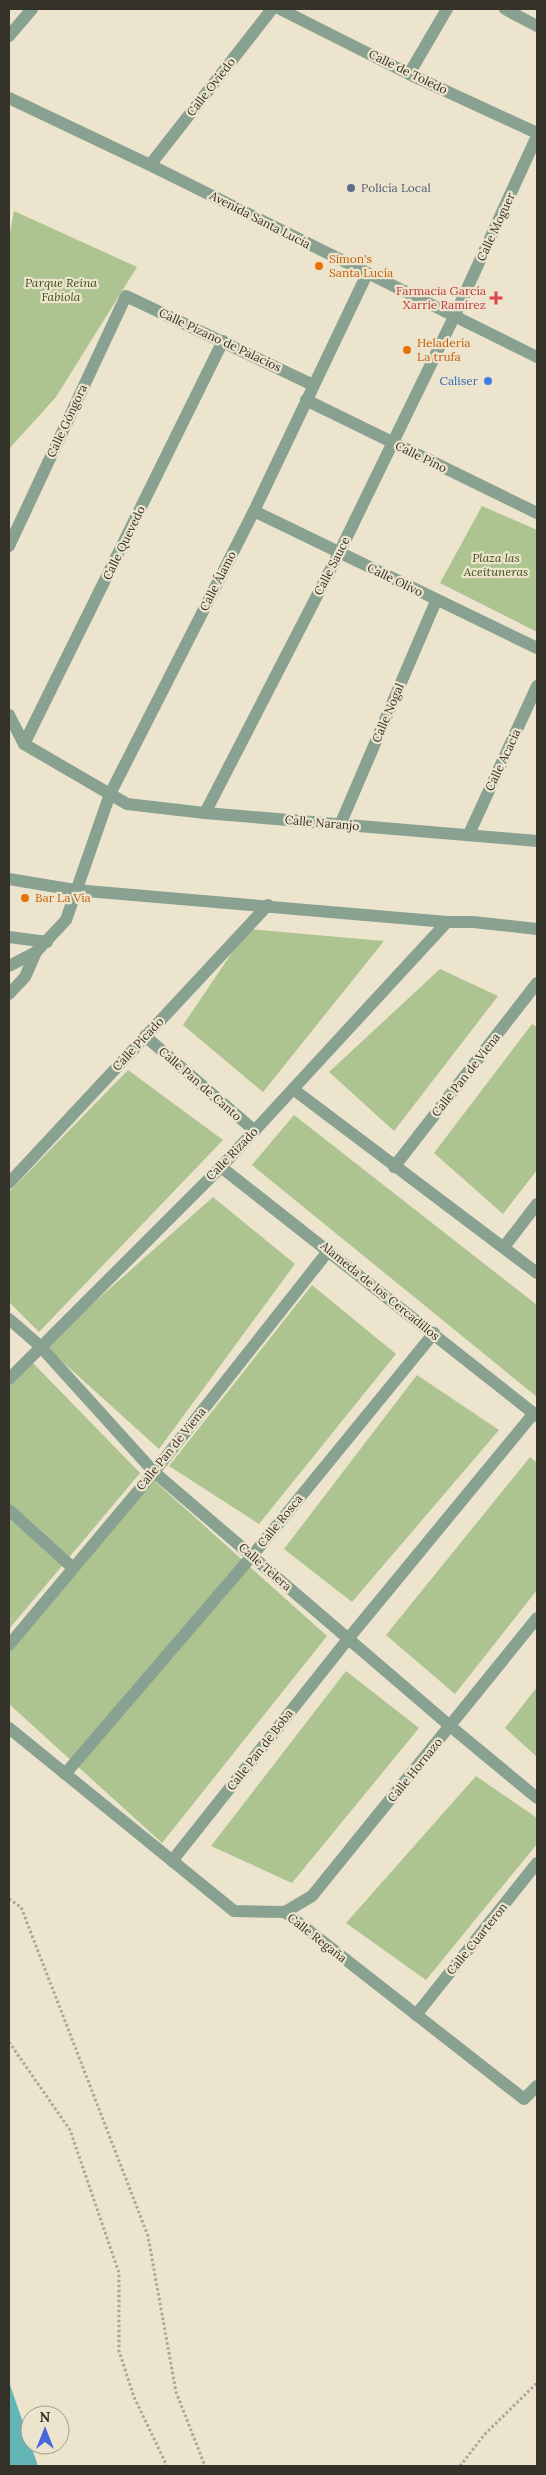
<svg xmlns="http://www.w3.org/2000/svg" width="546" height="2475" font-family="Lora,serif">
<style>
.green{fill:#adc491}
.water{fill:#64b5b5}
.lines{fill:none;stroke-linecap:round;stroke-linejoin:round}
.path{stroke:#ada694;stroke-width:3;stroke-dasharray:2.5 2.5;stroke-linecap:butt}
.pedestrian{stroke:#88a191;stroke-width:12}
.minor{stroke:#88a191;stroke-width:12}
.tertiary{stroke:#88a191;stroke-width:12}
.service-dot{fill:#5c6f8a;stroke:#ede4cd;stroke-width:2}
.food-dot{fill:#e8710a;stroke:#ede4cd;stroke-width:2}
.health-dot{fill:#e0444e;stroke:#ede4cd;stroke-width:2}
.shop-dot{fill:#3f7fe0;stroke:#ede4cd;stroke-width:2}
.labels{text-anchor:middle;stroke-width:4.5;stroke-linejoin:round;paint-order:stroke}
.street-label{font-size:12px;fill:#353229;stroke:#ede4cd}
.service-label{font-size:12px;fill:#4e5e75;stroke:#ede4cd;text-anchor:start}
.food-label{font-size:12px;fill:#c56008;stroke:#ede4cd;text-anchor:start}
.park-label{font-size:12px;font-style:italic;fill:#384f14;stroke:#ede4cd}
.health-label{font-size:12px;fill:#be3a42;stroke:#ede4cd;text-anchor:end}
.shop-label{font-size:12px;fill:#366cbe;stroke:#ede4cd;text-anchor:end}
</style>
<rect width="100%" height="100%" fill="#ede4cd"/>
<!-- green -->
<g class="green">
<path d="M14 211 137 267 56 397 9 449V238Z"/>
<path d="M482 506 537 530V632L440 583Z"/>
<path d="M248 929 384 941 263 1092 183 1025Z"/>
<path d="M440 969 498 996 394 1131 329 1072Z"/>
<path d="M532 1024 537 1027V1170L503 1214 434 1153Z"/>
<path d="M128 1070 223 1140 39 1332 9 1302V1192Z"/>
<path d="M294 1115 537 1305V1397L252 1165Z"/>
<path d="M213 1197 295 1264 159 1449 45 1346Z"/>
<path d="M312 1285 396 1354 259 1524 169 1466Z"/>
<path d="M31 1361 140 1473 9 1629V1384Z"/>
<path d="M417 1375 499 1430 352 1602 284 1549Z"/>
<path d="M530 1457 537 1463V1590L455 1694 386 1635Z"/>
<path d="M149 1476 327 1636 162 1843 9 1704V1643Z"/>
<path d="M346 1671 419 1728 292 1883 211 1846Z"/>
<path d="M537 1687V1757L505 1728Z"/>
<path d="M476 1776 537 1818V1844L426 1980 346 1923Z"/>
</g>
<!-- water -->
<path class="water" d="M9 2382 38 2466H9Z"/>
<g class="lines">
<!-- path -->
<g class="path">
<path d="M9 1899 21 1907 148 2236 176 2392 205 2466"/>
<path d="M9 2042 70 2130 119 2273V2351L134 2397 167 2466"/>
<path d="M460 2466 485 2434 537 2383"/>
</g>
<!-- pedestrian -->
<g class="pedestrian">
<path d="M280 9 409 74 537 133"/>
<path d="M505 9 537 26"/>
<path d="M409 74 447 9"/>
</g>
<!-- minor -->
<g class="minor">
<path d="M9 36 32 9"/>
<path d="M150 165 272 9"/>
<path d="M306 400 537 513"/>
<path d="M254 511 537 648"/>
<path d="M9 546 126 296 313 385"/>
<path d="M9 715 24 744 127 804 205 813 537 841"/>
<path d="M24 744 223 341"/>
<path d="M205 813 339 553 454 317 537 136"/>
<path d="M340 825 436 601"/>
<path d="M469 834 537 686"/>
<path d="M9 879 75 890 447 922H473L537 929"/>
<path d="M9 937 47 942"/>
<path d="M9 966 36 952 66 920 110 794 254 511 367 274"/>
<path d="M9 994 25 977 36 952"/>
<path d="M145 1036 255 1131"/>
<path d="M293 1089 537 1273"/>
<path d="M221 1167 537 1416"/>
<path d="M394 1167 537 983"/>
<path d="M9 1183 268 905"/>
<path d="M504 1247 537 1204"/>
<path d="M9 1319 40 1346 154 1472 450 1726 537 1798"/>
<path d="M9 1379 221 1167 447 922"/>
<path d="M9 1510 73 1568"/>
<path d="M9 1645 154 1472 329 1250"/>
<path d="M9 1728 234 1911 285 1912 524 2099 537 2086"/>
<path d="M65 1774 252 1556 434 1333"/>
<path d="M172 1861 348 1639 534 1413"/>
<path d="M285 1912 312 1896 537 1618"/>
<path d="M416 2015 537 1863"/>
</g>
<!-- tertiary -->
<path class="tertiary" d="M9 98 150 165 537 357"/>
</g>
<!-- markers -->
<circle class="service-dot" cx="351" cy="188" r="5"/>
<g class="food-dot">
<circle cx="319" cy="266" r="5"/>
<circle cx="407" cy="350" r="5"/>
<circle cx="25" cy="898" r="5"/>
</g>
<path class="health-dot" d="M493.5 290.5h5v5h5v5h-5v5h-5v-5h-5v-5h5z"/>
<circle class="shop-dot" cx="488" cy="381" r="5"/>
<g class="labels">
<!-- street labels -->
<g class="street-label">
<text transform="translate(408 72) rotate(26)" y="4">Calle de Toledo</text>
<text transform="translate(211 87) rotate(-52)" y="4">Calle Oviedo</text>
<text transform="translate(260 220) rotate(27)" y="4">Avenida Santa Lucía</text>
<text transform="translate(496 227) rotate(-65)" y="4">Calle Moguer</text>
<text transform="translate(220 340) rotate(25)" y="4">Calle Pizano de Palacios</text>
<text transform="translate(67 421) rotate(-65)" y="4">Calle Góngora</text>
<text transform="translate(421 457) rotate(26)" y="4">Calle Pino</text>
<text transform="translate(124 543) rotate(-64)" y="4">Calle Quevedo</text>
<text transform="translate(332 566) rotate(-63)" y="4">Calle Sauce</text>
<text transform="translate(395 580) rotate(26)" y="4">Calle Olivo</text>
<text transform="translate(218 581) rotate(-63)" y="4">Calle Álamo</text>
<text transform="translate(388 713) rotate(-67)" y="4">Calle Nogal</text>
<text transform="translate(503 760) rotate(-65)" y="4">Calle Acacia</text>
<text transform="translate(322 823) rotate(5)" y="4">Calle Naranjo</text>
<text transform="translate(138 1044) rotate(-47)" y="4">Calle Picado</text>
<text transform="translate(466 1075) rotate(-52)" y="4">Calle Pan de Viena</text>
<text transform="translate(200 1084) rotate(41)" y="4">Calle Pan de Canto</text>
<text transform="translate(232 1154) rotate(-46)" y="4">Calle Rizado</text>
<text transform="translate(380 1291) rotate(39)" y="4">Alameda de los Cercadillos</text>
<text transform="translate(171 1449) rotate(-51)" y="4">Calle Pan de Viena</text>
<text transform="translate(280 1521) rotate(-51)" y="4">Calle Rosca</text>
<text transform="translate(265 1567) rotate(41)" y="4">Calle Telera</text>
<text transform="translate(260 1750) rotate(-52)" y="4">Calle Pan de Boba</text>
<text transform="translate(415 1770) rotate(-51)" y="4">Calle Hornazo</text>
<text transform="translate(317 1938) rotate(38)" y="4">Calle Regaña</text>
<text transform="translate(477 1939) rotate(-51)" y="4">Calle Cuarteron</text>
</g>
<!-- service labels -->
<g class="service-label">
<text x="361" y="192">Policía Local</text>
</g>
<!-- food labels -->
<g class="food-label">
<text x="329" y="263">Simon's<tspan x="329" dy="14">Santa Lucía</tspan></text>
<text x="417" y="347">Heladería<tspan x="417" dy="14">La trufa</tspan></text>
<text x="35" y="902">Bar La Vía</text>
</g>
<!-- park labels -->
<g class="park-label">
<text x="61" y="287">Parque Reina<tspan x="61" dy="14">Fabiola</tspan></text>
<text x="496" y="562">Plaza las<tspan x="496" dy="14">Aceituneras</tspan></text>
</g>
<!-- health labels -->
<g class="health-label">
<text x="486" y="295">Farmacia García<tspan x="486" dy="14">Xarrie Ramírez</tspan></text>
</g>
<!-- shop labels -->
<g class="shop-label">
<text x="478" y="385">Caliser</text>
</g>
</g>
<!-- border -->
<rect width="546" height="2475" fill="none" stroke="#353229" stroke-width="20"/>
<!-- north arrow -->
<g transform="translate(45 2430)"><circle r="24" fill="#ede4cd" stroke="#a39d8b"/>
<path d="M0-4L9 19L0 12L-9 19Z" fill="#4967db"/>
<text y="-8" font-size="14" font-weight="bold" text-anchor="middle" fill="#353229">N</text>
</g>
</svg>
